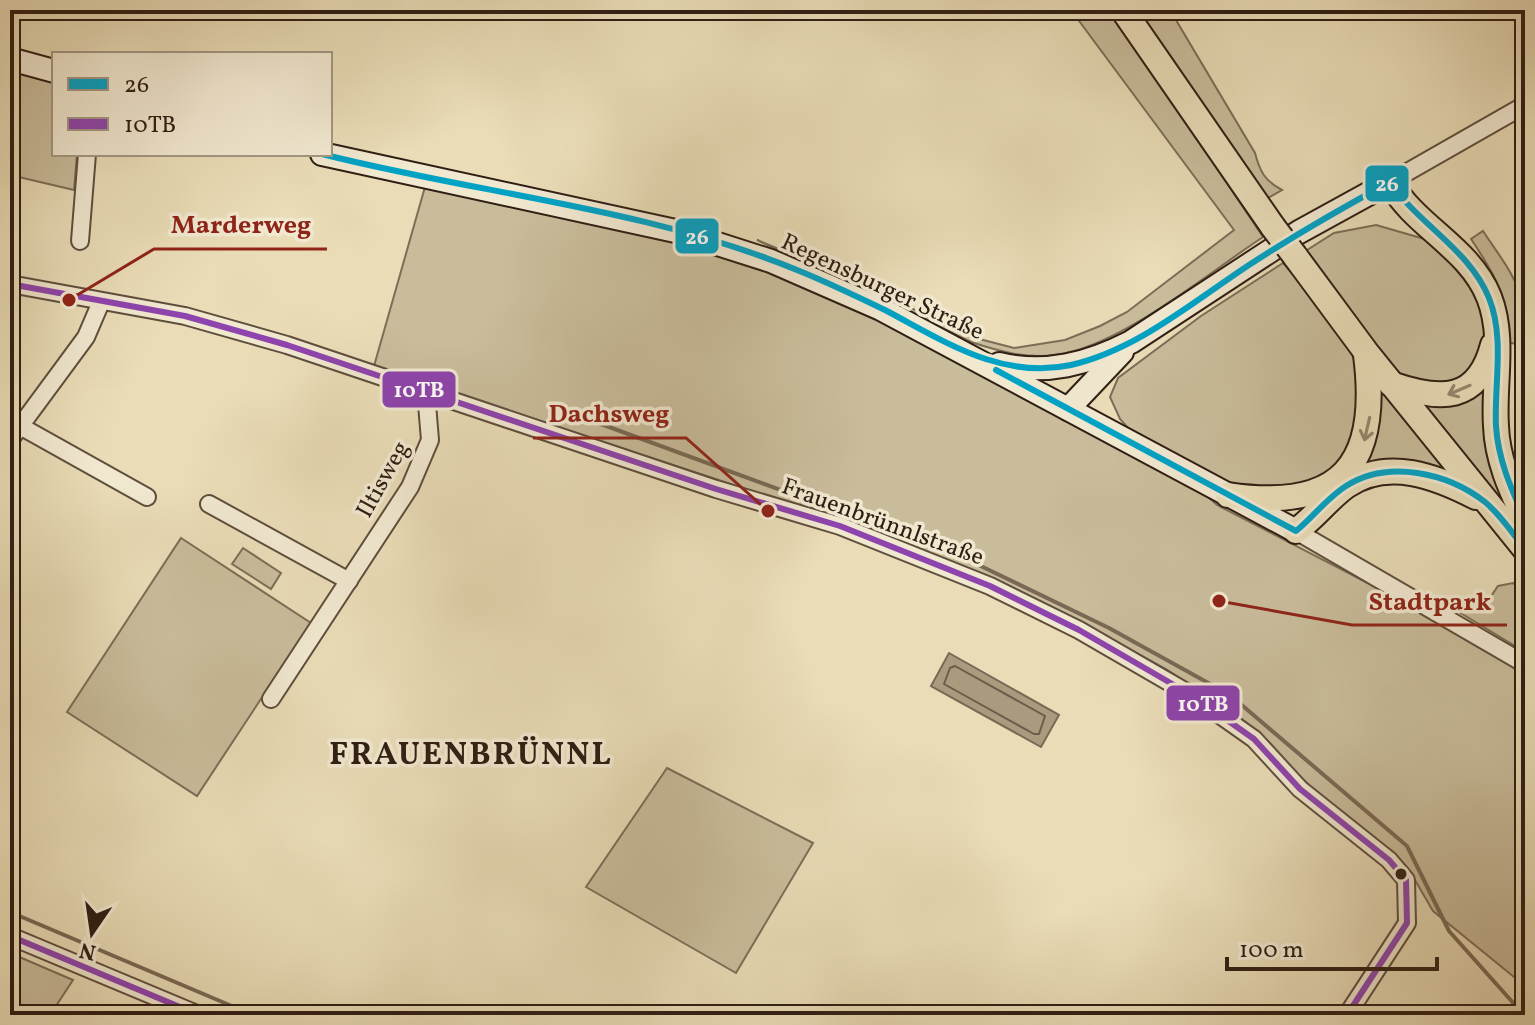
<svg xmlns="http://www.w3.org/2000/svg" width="1535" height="1025" font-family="Vollkorn,serif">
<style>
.green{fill:#c9bc9b;stroke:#7c6d57;stroke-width:2}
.water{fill:#aa9b7f;stroke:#796954;stroke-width:2}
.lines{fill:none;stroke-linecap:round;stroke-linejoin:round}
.shore{stroke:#6c5c49;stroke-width:2}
.stream{stroke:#796954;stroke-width:4}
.street-casing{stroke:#5e4e3c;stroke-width:20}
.secondary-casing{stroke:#2f1e13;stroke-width:26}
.primary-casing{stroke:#2f1e13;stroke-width:28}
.street{stroke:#f1e8d0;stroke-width:16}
.secondary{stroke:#f1e8d0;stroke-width:22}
.primary{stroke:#e9dcb7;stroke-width:24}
.primary-bridge-casing{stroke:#2f1e13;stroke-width:28;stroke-linecap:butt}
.primary-bridge{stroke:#e9dcb7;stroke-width:24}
.bus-1-casing{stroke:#f1e8d0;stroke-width:12}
.bus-2-casing{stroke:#f1e8d0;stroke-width:12}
.bus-1{stroke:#02a2c5;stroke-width:6}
.bus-2{stroke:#8e44ad;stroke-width:6}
.oneway{stroke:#95866d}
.bus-dot{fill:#2f1e13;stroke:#f1e8d0;stroke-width:3}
.labels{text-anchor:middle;stroke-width:7;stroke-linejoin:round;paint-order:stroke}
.street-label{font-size:24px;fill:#2f1e13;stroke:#f1e8d0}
.district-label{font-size:32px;font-weight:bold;letter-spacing:2px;fill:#2f1e13;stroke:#f1e8d0}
.leader{fill:none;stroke:#8f2418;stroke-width:3}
.callout-dot{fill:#8f2418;stroke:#f1e8d0;stroke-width:3}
.callout-label{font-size:26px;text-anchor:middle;font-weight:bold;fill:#8f2418;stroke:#f1e8d0;stroke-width:7;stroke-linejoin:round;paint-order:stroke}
.line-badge{stroke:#f1e8d0;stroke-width:3}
.badge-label{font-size:22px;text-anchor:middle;font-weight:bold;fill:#fff}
</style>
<rect width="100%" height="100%" fill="#e9dcb7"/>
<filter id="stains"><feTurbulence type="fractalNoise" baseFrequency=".0025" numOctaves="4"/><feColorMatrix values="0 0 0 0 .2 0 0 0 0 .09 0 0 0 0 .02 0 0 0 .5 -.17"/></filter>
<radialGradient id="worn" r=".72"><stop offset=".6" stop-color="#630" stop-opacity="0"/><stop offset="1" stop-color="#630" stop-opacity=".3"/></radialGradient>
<!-- green -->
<g class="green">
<path d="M1071 10H1112L1263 237C1208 273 1120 347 1055 355 1027 359 998 351 971 342L757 240 864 284 964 335 1014 348 1065 340 1100 326 1127 312 1234 230Z"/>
<path d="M1138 10H1170L1255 153C1260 172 1265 181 1282 190L1268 198Z"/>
<path d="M10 69 54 81V154H77L74 190 10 175Z"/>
<path d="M425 187 652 236 744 261 876 317 1198 488 1217 505 1445 623 1525 675V986L1433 911 1408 868 1390 850 1334 810 1242 719 1166 669 1075 620 842 521 374 366Z"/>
<path d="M1376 225 1428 240 1471 277 1489 328 1484 357 1455 386 1411 384 1391 368 1304 252 1334 233Z"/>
<path d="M1483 231C1510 272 1531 292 1520 344L1510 343C1510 300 1494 273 1471 239Z"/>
<path d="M1283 263C1307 291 1355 342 1360 379 1368 440 1340 491 1274 489 1262 488 1249 490 1238 486 1201 475 1162 450 1130 430L1120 419 1110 397 1118 378 1201 316Z"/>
<path d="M1484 383 1512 505 1505 509 1422 405Z"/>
<path d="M1382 387 1446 466 1443 469 1432 466 1360 470 1379 388Z"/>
<path d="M181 538 311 623 197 796 67 712Z"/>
<path d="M243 548 281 573 271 589 232 564Z"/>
<path d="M1513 583 1525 595V652L1449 606 1453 600 1474 607 1485 605 1498 586Z"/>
<path d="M667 768 813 843 736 973 586 887Z"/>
<path d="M10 953 73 980 50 1015H10Z"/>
</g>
<!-- water -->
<path class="water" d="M949 653 1059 715 1041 747 931 686Z"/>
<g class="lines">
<!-- shore -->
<path class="shore" d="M955 666 1045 716 1039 734H1034L944 684 950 668Z"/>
<!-- stream -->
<g class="stream">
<path d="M590 420 958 555 1109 628 1230 695 1407 846 1449 931 1524 1015"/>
<path d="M10 912 253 1015"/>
</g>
<defs>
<g id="street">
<path d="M1390 182 1525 105"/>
<path d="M80 241 87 154"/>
<path d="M10 284 185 316 287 345 716 489 840 526 990 586 1079 630 1193 696 1254 739 1300 789 1389 860 1406 880 1407 923 1347 1015"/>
<path d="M20 426 147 497"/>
<path d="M10 440 86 337 101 302"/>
<path d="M209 504 349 581"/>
<path d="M1296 531 1525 664"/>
<path d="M271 699 410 487 430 440 426 392"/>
<path d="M10 936 199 1015"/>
</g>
<g id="secondary">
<path d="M10 59 54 71"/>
<path d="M322 154 680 232 771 261 881 309 1296 531"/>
<path d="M999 364C1046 375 1088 364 1131 342L1299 232 1390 182"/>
<path d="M1068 409 1122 352"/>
</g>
<g id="primary">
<path d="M1123 10 1273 227"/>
<path d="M1390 182C1415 227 1469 247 1489 297 1505 338 1493 384 1496 426 1497 459 1511 490 1525 519"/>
<path d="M1295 256 1366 352 1525 549"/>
<path d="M1391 384C1440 401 1478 403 1493 345"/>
<path d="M1228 495C1342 512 1380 464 1366 355"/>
<path d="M1296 531C1314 518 1328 499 1346 486 1388 457 1437 477 1476 497"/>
</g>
</defs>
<!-- street casing -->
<use href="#street" class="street-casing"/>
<!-- secondary casing -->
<use href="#secondary" class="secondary-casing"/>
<!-- primary casing -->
<use href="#primary" class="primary-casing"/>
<!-- street -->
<use href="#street" class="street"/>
<!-- secondary -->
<use href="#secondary" class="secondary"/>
<!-- primary -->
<use href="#primary" class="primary"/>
<defs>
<path id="primary-bridge" d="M1273 227 1295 256"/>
</defs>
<!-- primary-bridge casing -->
<use href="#primary-bridge" class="primary-bridge-casing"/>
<!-- primary-bridge -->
<use href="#primary-bridge" class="primary-bridge"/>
<defs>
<g id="bus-1">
<path d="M322 154C479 194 647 208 797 270 827 282 856 296 885 310 944 341 1001 380 1071 365 1137 350 1194 301 1249 265 1295 235 1342 208 1390 182 1418 224 1470 250 1489 298 1505 338 1494 384 1496 426 1498 459 1511 489 1525 519"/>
<path d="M996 370 1296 531C1313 517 1327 498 1346 486 1388 459 1448 473 1485 502 1501 515 1512 533 1525 549"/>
</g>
<g id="bus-2">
<path d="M10 284 185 316 287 345 716 489 840 526 990 586 1079 630 1193 696 1254 739 1300 789 1389 860 1406 880 1407 923 1347 1015"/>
<path d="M10 936 199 1015"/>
</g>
</defs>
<!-- bus-1 casing -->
<use href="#bus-1" class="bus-1-casing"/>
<!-- bus-2 casing -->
<use href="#bus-2" class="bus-2-casing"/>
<!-- bus-1 -->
<use href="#bus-1" class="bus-1"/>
<!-- bus-2 -->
<use href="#bus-2" class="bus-2"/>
</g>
<!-- one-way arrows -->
<defs><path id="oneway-shaft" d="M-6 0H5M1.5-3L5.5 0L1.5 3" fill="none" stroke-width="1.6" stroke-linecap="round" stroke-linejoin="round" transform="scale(2)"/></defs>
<g class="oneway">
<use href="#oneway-shaft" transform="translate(1459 390) rotate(157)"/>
<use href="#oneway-shaft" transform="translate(1367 429) rotate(103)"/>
</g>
<!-- markers -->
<circle class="bus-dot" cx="1401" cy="874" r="7"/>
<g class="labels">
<!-- street labels -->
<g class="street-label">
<text transform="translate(883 286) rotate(25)" y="8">Regensburger Straße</text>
<text transform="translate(382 479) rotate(-61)" y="8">Iltisweg</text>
<text transform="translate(883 521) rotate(20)" y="8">Frauenbrünnlstraße</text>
</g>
<!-- district labels -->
<g class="district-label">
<text x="471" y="764">FRAUENBRÜNNL</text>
</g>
</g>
<!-- callouts -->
<path class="leader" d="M69 300L154 249H327M768 511L686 438H533M1219 601L1352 625H1507"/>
<g class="callout-dot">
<circle cx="69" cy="300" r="8"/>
<circle cx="768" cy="511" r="8"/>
<circle cx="1219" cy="601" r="8"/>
</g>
<g class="callout-label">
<text x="241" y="233">Marderweg</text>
<text x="609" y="422">Dachsweg</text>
<text x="1430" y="610">Stadtpark</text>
</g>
<g class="line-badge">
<rect x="1364" y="164" width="46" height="39" rx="8" fill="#02a2c5"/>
<rect x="674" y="217" width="46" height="38" rx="8" fill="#02a2c5"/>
<rect x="381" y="370" width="76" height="39" rx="8" fill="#8e44ad"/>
<rect x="1165" y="684" width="76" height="38" rx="8" fill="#8e44ad"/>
</g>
<g class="badge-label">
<text x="1387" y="191">26</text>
<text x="697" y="244">26</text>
<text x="419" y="397">10TB</text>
<text x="1203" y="711">10TB</text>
</g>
<!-- margin -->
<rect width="1535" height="1025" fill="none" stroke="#e9dcb7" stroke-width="40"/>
<rect x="12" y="12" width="1511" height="1001" fill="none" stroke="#2f1e13" stroke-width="4"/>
<rect x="20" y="20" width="1495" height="985" fill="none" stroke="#2f1e13" stroke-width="2"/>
<!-- legend -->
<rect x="52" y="52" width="280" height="104" fill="#f1e8d0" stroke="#a39784" stroke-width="2"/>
<rect x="68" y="78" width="40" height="12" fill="#02a2c5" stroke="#a39784" stroke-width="2"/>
<text x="124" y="92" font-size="24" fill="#2f1e13">26</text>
<rect x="68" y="118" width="40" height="12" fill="#8e44ad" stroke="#a39784" stroke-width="2"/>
<text x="124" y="132" font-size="24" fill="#2f1e13">10TB</text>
<!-- north arrow -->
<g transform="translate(92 933) rotate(193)" stroke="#f1e8d0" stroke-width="6" paint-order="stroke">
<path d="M0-6L14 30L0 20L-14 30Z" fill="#2f1e13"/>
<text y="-12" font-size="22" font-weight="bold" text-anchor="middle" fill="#2f1e13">N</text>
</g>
<!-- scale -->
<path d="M1227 957v12h210v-12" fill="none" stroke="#2f1e13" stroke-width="4"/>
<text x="1239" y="957" font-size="24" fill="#2f1e13" stroke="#f1e8d0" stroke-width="6" paint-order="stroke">100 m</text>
<rect width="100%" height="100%" filter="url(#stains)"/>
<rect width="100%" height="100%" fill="url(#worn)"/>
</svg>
